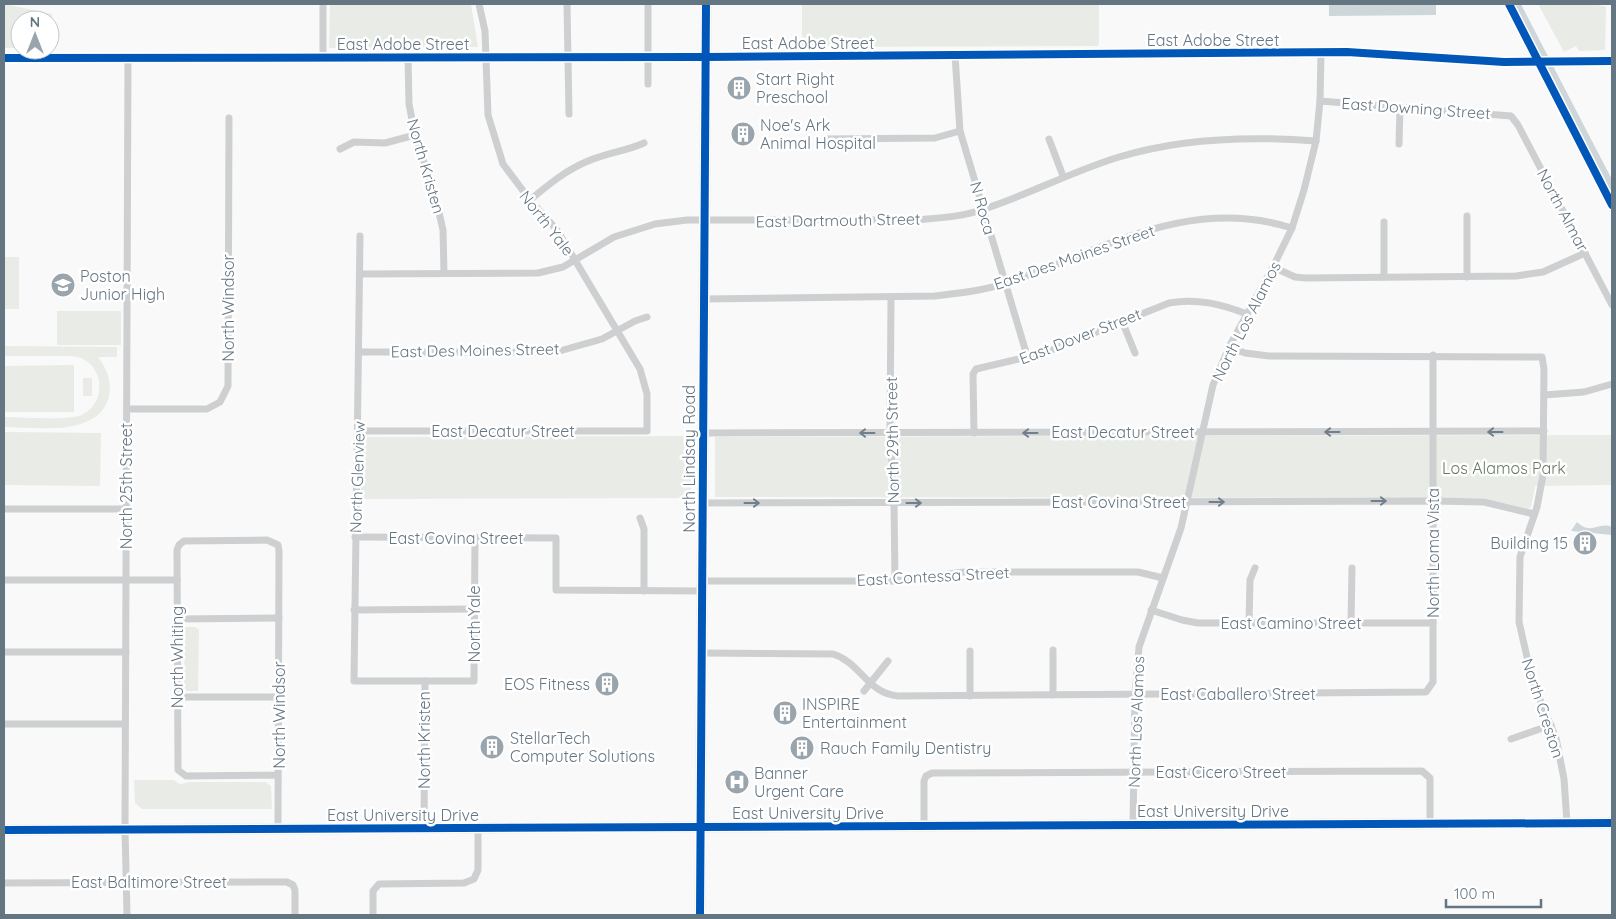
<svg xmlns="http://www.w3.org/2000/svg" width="1616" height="919" font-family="Quicksand,sans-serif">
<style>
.green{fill:#e8ebe6}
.water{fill:#ced6d9}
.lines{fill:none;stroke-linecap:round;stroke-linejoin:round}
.canal{stroke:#ced6d9;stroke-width:7}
.major-casing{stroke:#d5d6d7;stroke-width:11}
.minor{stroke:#cecfd0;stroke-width:7}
.major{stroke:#e1e2e2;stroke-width:9}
.cycleway-casing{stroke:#fff;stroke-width:11}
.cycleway{stroke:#0057b8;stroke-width:8}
.oneway{stroke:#707f8b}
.labels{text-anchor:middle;stroke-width:5;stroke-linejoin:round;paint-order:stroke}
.street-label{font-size:16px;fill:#657683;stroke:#fff}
.poi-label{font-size:16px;fill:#657683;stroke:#fff;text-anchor:start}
.park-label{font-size:16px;fill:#687a64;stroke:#fff}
</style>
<rect width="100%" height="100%" fill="#f9f9f9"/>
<!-- green -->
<g class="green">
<path d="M4 4 52 14V48L50 20H20V48H4Z"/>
<path d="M330 4H471L478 47 329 48Z"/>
<path d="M802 4H1099V43L1098 46 802 47Z"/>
<path d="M1538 4H1593L1606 7 1605 50 1579 51 1576 46 1564 52Z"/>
<rect x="4" y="257" width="15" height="52"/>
<rect x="57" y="311" width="64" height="34"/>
<path d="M4 346 117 347V357H98C107 369 112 381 109 396 99 438 36 427 4 427V417C22 417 67 421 82 415 110 401 103 359 72 356H4Z"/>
<path d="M74 365V412H4V366Z"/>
<rect x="83" y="378" width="9" height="18"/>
<path d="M4 432 101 433 100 486 4 485Z"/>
<path d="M1612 435V485L1535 486 1531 507 1528 509 1484 498 715 497V437Z"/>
<path d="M691 436V498L361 499V437Z"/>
<path d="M185 627H195L199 630 198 691H187L184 687Z"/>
<path d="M134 780H173L180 784 190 782H266L271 786 272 809H142L135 803Z"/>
</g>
<!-- water -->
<g class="water">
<path d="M1329 4H1436V15L1329 16Z"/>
<path d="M1577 522C1592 536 1598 521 1612 527V535L1571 531Z"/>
</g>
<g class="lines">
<!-- canal -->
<path class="canal" d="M1517 4 1612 187"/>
<defs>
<g id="major">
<path d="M4 830 1612 823"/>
<path d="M700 915 706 4"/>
</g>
</defs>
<!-- major casing -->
<use href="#major" class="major-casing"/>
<!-- minor -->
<g class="minor">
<path d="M323 4V58"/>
<path d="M567 4 569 114"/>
<path d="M648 4V84"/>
<path d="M955 55 960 131 1028 359"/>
<path d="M4 58 705 57 1347 52 1504 62 1612 61"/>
<path d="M408 58 409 104 415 135 435 195 443 230 444 273"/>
<path d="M1320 101 1511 116 1518 125 1612 305"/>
<path d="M827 139 935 138 960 131"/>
<path d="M1049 139 1063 176"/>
<path d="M1399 144 1400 107"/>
<path d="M340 149 354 142 385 143 415 135"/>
<path d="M530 200C548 185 566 170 588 161 607 153 626 151 644 143"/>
<path d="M360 236 354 681H474L475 537"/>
<path d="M1273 267 1295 277 1306 278 1516 276 1543 272 1585 253"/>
<path d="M360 274 538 273 563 267 614 237 655 224 687 220H916C939 218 962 217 984 209 1030 194 1073 171 1119 157 1181 138 1251 136 1316 141"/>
<path d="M1384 277V222"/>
<path d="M1467 277V216"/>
<path d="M704 299 935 296C959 293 983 291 1006 283 1102 251 1187 195 1292 228"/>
<path d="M891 299 890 433 894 503 895 581"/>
<path d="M1122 321 1135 353"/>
<path d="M1229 347 1245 353 1269 356 1542 357 1544 369 1543 475 1537 507 1520 557 1519 622 1533 683 1556 738 1564 779 1567 823"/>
<path d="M359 352H556L602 339 635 321 647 317"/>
<path d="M1544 395 1584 392 1612 384"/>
<path d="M127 409H207L220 402 228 386 229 118"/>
<path d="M359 431H647V394L640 369 557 230 530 200 503 164 488 115 485 31 479 4"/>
<path d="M703 433 1544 431"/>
<path d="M974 433 973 374 976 369 1044 353 1169 303C1197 298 1221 304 1247 314"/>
<path d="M703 503 1433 501 1484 502 1534 514"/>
<path d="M4 509H126"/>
<path d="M640 518 644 529V591"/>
<path d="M355 537 556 538V590L702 591"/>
<path d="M4 580H177"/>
<path d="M703 581H895L964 572H1138L1163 578"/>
<path d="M354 610 474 609"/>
<path d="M1151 610 1182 620 1198 623H1433"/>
<path d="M177 619 279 618"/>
<path d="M1249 623 1250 580 1255 568"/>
<path d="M1351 623 1352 568"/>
<path d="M1053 650V695"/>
<path d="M970 651V696"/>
<path d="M4 652H126"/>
<path d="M702 653 833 654C860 662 868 694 898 696L1426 692 1433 682V355"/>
<path d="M864 691 888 661"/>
<path d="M177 697H279"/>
<path d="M4 724H125"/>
<path d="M1511 739 1551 725"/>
<path d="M1133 825 1135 695 1139 647 1181 528 1213 385 1229 347 1273 267 1292 228 1304 190 1316 141 1320 101 1321 53"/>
<path d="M924 827V781L926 776 932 773 1422 771 1430 778V824"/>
<path d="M424 828 425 681"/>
<path d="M278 829V817L279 551 278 545 267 540 184 541 179 545 177 550 178 770 186 776 278 775"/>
<path d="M4 883 287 882 293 885 295 890V915"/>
<path d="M127 915 125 829 128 58"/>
<path d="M373 915V891L379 884 464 883 474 879 478 870V828"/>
</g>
<!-- major -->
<use href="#major" class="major"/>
<defs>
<g id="cycleway">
<path d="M1509 4 1612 205"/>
<path d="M4 58 705 57 1347 52 1504 62 1612 61"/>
<path d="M4 830 1612 823"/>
<path d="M700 915 706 4"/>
</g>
</defs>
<!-- cycleway casing -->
<use href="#cycleway" class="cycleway-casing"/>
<!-- cycleway -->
<use href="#cycleway" class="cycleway"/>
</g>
<!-- one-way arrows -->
<defs><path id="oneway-shaft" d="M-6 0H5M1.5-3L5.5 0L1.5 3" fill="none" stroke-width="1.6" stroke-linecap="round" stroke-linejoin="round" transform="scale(1.25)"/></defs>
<g class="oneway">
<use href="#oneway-shaft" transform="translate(1332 432) rotate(180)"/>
<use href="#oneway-shaft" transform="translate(1495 432) rotate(180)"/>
<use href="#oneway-shaft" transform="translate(867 433) rotate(-180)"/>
<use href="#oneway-shaft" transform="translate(1030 433) rotate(180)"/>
<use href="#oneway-shaft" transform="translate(1379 501)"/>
<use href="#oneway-shaft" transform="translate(1217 502)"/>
<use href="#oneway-shaft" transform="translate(752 503)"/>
<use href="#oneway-shaft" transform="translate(914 503)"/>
</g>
<!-- icons -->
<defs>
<symbol id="building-disc" viewBox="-11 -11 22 22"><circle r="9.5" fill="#99a4ac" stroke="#fff"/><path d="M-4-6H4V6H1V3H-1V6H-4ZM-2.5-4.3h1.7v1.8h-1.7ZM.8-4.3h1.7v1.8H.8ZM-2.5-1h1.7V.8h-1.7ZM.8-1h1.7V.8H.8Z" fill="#fff"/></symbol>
<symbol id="school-disc" viewBox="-11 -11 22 22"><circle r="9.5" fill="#99a4ac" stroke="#fff"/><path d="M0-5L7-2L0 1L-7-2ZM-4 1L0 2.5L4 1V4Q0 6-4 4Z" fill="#fff"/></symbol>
<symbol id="hospital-disc" viewBox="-11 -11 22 22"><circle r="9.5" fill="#99a4ac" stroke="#fff"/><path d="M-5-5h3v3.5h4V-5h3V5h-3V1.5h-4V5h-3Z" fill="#fff"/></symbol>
</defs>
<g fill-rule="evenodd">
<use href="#building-disc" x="725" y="74" width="28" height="28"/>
<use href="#building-disc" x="729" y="120" width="28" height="28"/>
<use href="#school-disc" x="49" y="271" width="28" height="28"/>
<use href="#building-disc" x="1571" y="529" width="28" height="28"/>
<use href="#building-disc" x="593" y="670" width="28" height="28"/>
<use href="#building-disc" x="771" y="699" width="28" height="28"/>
<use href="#building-disc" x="478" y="733" width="28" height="28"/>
<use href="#building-disc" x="788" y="734" width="28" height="28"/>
<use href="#hospital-disc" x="723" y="768" width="28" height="28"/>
</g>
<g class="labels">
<!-- street labels -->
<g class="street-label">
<text x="1213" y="46">East Adobe Street</text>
<text x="808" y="49">East Adobe Street</text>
<text x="403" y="50">East Adobe Street</text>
<text transform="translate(1416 108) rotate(4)" y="6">East Downing Street</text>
<text transform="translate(426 166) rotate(74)" y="6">North Kristen</text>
<text transform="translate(983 208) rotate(74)" y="6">N Roca</text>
<text transform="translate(1563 210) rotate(62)" y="6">North Almar</text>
<text transform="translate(838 220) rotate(-1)" y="6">East Dartmouth Street</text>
<text transform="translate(547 223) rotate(52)" y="6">North Yale</text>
<text transform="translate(1074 257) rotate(-19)" y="6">East Des Moines Street</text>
<text transform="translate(228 308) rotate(-90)" y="6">North Windsor</text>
<text transform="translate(1246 321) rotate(-63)" y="6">North Los Alamos</text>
<text transform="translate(1080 336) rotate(-21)" y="6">East Dover Street</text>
<text transform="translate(475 350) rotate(-1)" y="6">East Des Moines Street</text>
<text x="503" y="437">East Decatur Street</text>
<text x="1123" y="438">East Decatur Street</text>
<text transform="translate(892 440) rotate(-91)" y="6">North 29th Street</text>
<text transform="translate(689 459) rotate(-90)" y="6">North Lindsay Road</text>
<text transform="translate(357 477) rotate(-88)" y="6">North Glenview</text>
<text transform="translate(126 486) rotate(-90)" y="6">North 25th Street</text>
<text x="1119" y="508">East Covina Street</text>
<text x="456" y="544">East Covina Street</text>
<text transform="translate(1433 553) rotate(-90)" y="6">North Loma Vista</text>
<text transform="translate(933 576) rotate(-3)" y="6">East Contessa Street</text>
<text x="1291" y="629">East Camino Street</text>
<text transform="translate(474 624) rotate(-90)" y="6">North Yale</text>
<text transform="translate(177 657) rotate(-90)" y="6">North Whiting</text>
<text x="1238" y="700">East Caballero Street</text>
<text transform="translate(1543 708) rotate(72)" y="6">North Creston</text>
<text transform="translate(279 715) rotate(-90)" y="6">North Windsor</text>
<text transform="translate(1136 722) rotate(-88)" y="6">North Los Alamos</text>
<text transform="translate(424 740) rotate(-90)" y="6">North Kristen</text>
<text x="1221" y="778">East Cicero Street</text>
<text x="1213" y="817">East University Drive</text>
<text x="808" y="819">East University Drive</text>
<text x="403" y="821">East University Drive</text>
<text x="149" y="888">East Baltimore Street</text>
</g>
<!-- poi labels -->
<g class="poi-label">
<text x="756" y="85">Start Right<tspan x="756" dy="18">Preschool</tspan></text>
<text x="760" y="131">Noe's Ark<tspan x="760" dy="18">Animal Hospital</tspan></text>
<text x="80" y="282">Poston<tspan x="80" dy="18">Junior High</tspan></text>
<text x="1568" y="549" text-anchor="end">Building 15</text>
<text x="590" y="690" text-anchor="end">EOS Fitness</text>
<text x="802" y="710">INSPIRE<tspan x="802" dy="18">Entertainment</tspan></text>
<text x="510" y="744">StellarTech<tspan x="510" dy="18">Computer Solutions</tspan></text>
<text x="820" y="754">Rauch Family Dentistry</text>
<text x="754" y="779">Banner<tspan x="754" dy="18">Urgent Care</tspan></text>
</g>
<!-- park labels -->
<g class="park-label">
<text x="1504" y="474">Los Alamos Park</text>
</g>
</g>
<!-- border -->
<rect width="1616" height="919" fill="none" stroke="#657683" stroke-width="10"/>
<!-- north arrow -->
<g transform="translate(35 35)"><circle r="24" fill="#ffffff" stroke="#c1c8cd"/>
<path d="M0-4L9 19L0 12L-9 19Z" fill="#99a4ac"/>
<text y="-8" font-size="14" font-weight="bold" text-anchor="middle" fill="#657683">N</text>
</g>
<!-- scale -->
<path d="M1446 899v8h95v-8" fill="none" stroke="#657683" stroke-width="2.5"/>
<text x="1454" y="899" font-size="15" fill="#657683" stroke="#ffffff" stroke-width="4" paint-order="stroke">100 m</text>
</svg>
